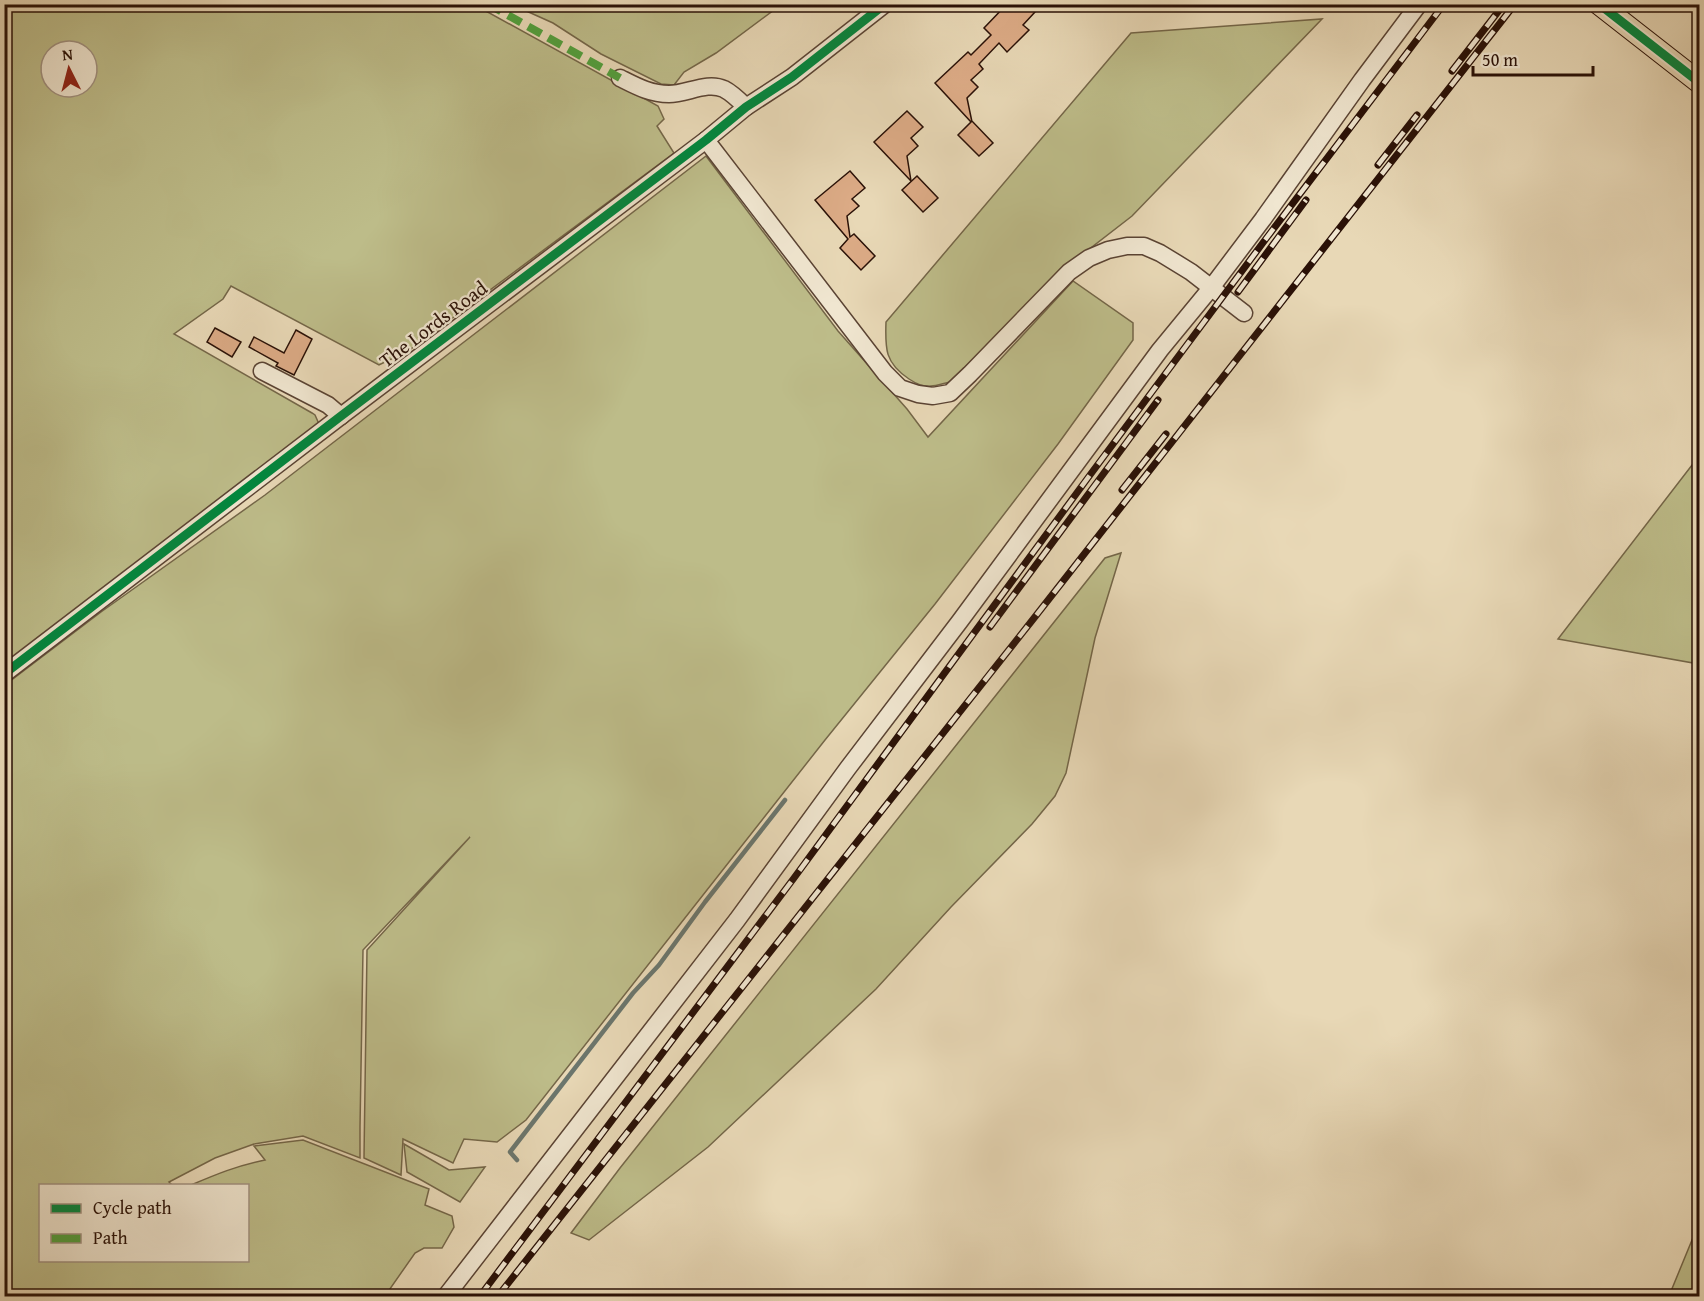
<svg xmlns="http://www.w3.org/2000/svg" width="1704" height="1301" font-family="'Gentium Book Plus',serif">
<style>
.green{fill:#bdbc89;stroke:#746648;stroke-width:1.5;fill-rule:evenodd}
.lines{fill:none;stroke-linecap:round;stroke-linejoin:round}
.stream{stroke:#6b766d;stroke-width:4.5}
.building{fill:#dcab86;stroke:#2a1107;stroke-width:1.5}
.minor-casing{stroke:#5a4333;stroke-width:19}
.major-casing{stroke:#2a1107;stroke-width:23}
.minor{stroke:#f0e6d0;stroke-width:16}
.major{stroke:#e8d8b6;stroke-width:21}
.rail-casing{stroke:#2a1107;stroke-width:7}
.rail{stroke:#f0e6d0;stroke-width:4.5;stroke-dasharray:14;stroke-linecap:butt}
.quiet{stroke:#51a03d;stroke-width:8;stroke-dasharray:15 8;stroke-linecap:butt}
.cycleway-casing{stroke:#f0e6d0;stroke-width:13}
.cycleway{stroke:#00873e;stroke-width:9}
.labels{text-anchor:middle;stroke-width:4.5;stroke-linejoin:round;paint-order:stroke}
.street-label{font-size:20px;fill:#2a1107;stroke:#f0e6d0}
</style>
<rect width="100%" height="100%" fill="#e8d8b6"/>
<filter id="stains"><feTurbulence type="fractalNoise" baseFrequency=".00333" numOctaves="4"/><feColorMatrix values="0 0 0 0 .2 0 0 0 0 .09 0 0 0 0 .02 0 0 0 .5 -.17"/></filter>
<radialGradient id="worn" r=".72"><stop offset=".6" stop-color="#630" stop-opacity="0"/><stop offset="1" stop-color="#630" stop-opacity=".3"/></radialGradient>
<!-- green -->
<g class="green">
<path d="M4 5H475L658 106 664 119 657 126 674 153 408 351 379 365 231 286 223 299 174 334 312 413 315 415 319 424 5 665ZM51 51H87V87H51Z"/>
<path d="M513 5 778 4V5L774 10 716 53 684 72 674 85 661 84 601 54 553 23Z"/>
<path d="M1322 19 1132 216 1061 271 950 382C944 383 937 386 931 386 924 387 915 383 909 379 885 363 885 349 886 322L1131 33Z"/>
<path d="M706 156 838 331 907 409 928 437 1073 281 1133 323V340L1058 444 935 604 825 740 526 1120 497 1142 464 1139 453 1163 403 1139 401 1175 364 1158 367 950 470 837 363 950 360 1127V1158L303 1136 254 1144 215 1158 169 1182 172 1185 40 1186V1260H248V1186L191 1185C217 1174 236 1166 265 1160L254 1146 303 1140 429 1189 425 1205 452 1216 454 1227 442 1248H424L415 1253 385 1296H5V685L101 612 265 495Z"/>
<path d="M1699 456V664L1558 639Z"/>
<path d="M1121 553 1095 638 1066 773 1055 796 1032 824 951 907 876 989 708 1147 589 1240 571 1233 620 1168 1105 558Z"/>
<path d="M404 1144 449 1170 485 1167 460 1202 407 1172Z"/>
<path d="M1699 1223V1296H1669Z"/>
</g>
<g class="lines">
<!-- stream -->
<path class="stream" d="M517 1160 510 1152 633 993 659 965 705 902 785 800"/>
</g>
<!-- building -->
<g class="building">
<path d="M1007 4H1028L1035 12 1023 25 1029 30 1007 52 999 43 979 64 983 69 971 80 978 87 967 98 972 122V121L993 143 979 156 958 135 971 122 935 83 968 52 971 55 991 35 984 28Z"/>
<path d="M907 111 923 127 911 138 918 146 907 156 911 181 874 142Z"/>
<path d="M850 171 865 188 852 199 859 206 847 216 850 237 854 234 875 256 861 270 840 248 848 239 815 200Z"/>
<path d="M917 176 938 198 923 212 902 190Z"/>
<path d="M215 328 241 342 232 357 207 342Z"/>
<path d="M296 330 312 339 294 375 276 366 278 363 249 347 254 337 284 353Z"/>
</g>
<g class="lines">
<defs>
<g id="minor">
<path d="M620 78C636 86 650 94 669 94 687 94 707 81 724 89 732 93 740 101 746 107"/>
<path d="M706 140 885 373 900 388 918 394 933 396 950 393 970 374 1069 272 1089 258 1108 250 1127 246H1144L1160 253 1191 272 1244 313"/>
<path d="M262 371 328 405 341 416"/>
<path d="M4 674 341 416 706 140 746 107 792 77 885 4"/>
<path d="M446 1296 737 920 848 768 960 621 1160 350 1211 288 1263 219 1362 80 1419 4"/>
</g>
<path id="major" d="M1599 4 1700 83"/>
</defs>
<!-- minor casing -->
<use href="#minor" class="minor-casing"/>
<!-- major casing -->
<use href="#major" class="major-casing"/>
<!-- minor -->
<use href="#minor" class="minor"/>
<!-- major -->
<use href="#major" class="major"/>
<defs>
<g id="rail">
<path d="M1452 71 1504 4"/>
<path d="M1378 165 1417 115"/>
<path d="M1238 292 1306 200"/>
<path d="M1122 490 1166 434"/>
<path d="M990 627 1158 400"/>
<path d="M480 1296 794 878 1090 475 1265 240 1444 4"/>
<path d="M498 1296 1038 613 1515 4"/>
</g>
</defs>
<!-- rail casing -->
<use href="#rail" class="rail-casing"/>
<!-- rail -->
<use href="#rail" class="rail"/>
<!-- quiet -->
<path class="quiet" d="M488 4 620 78"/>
<defs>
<g id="cycleway">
<path d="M1599 4 1700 83"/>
<path d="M4 674 341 416 706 140 746 107 792 77 885 4"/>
</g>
</defs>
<!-- cycleway casing -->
<use href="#cycleway" class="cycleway-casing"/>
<!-- cycleway -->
<use href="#cycleway" class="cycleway"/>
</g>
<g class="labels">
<!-- street labels -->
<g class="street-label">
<text transform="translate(433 324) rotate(-37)" y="7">The Lords Road</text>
</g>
</g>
<!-- margin -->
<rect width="1704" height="1301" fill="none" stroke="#e8d8b6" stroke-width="24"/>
<rect x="6" y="6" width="1692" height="1289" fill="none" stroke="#2a1107" stroke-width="3"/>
<rect x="12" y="12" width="1680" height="1277" fill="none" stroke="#2a1107" stroke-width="1.5"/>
<!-- legend -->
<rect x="39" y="1184" width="210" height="78" fill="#f0e6d0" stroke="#a19180" stroke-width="1.5"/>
<rect x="51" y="1204" width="30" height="9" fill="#00873e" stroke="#a19180" stroke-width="1.5"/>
<text x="93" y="1214" font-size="18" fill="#2a1107">Cycle path</text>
<rect x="51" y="1234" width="30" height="9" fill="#51a03d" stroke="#a19180" stroke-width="1.5"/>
<text x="93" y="1244" font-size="18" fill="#2a1107">Path</text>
<!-- north arrow -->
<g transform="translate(69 69) rotate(354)"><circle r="28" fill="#f0e6d0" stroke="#a19180" stroke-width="1.5"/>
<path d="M0-4.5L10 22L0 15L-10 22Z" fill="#8f2418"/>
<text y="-9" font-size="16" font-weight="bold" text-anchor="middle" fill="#2a1107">N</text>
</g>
<!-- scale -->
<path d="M1473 66v9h120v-9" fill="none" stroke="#2a1107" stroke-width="3"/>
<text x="1482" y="66" font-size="18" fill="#2a1107" stroke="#f0e6d0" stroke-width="4.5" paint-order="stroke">50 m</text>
<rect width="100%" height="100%" filter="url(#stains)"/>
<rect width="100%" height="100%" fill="url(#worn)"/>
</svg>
